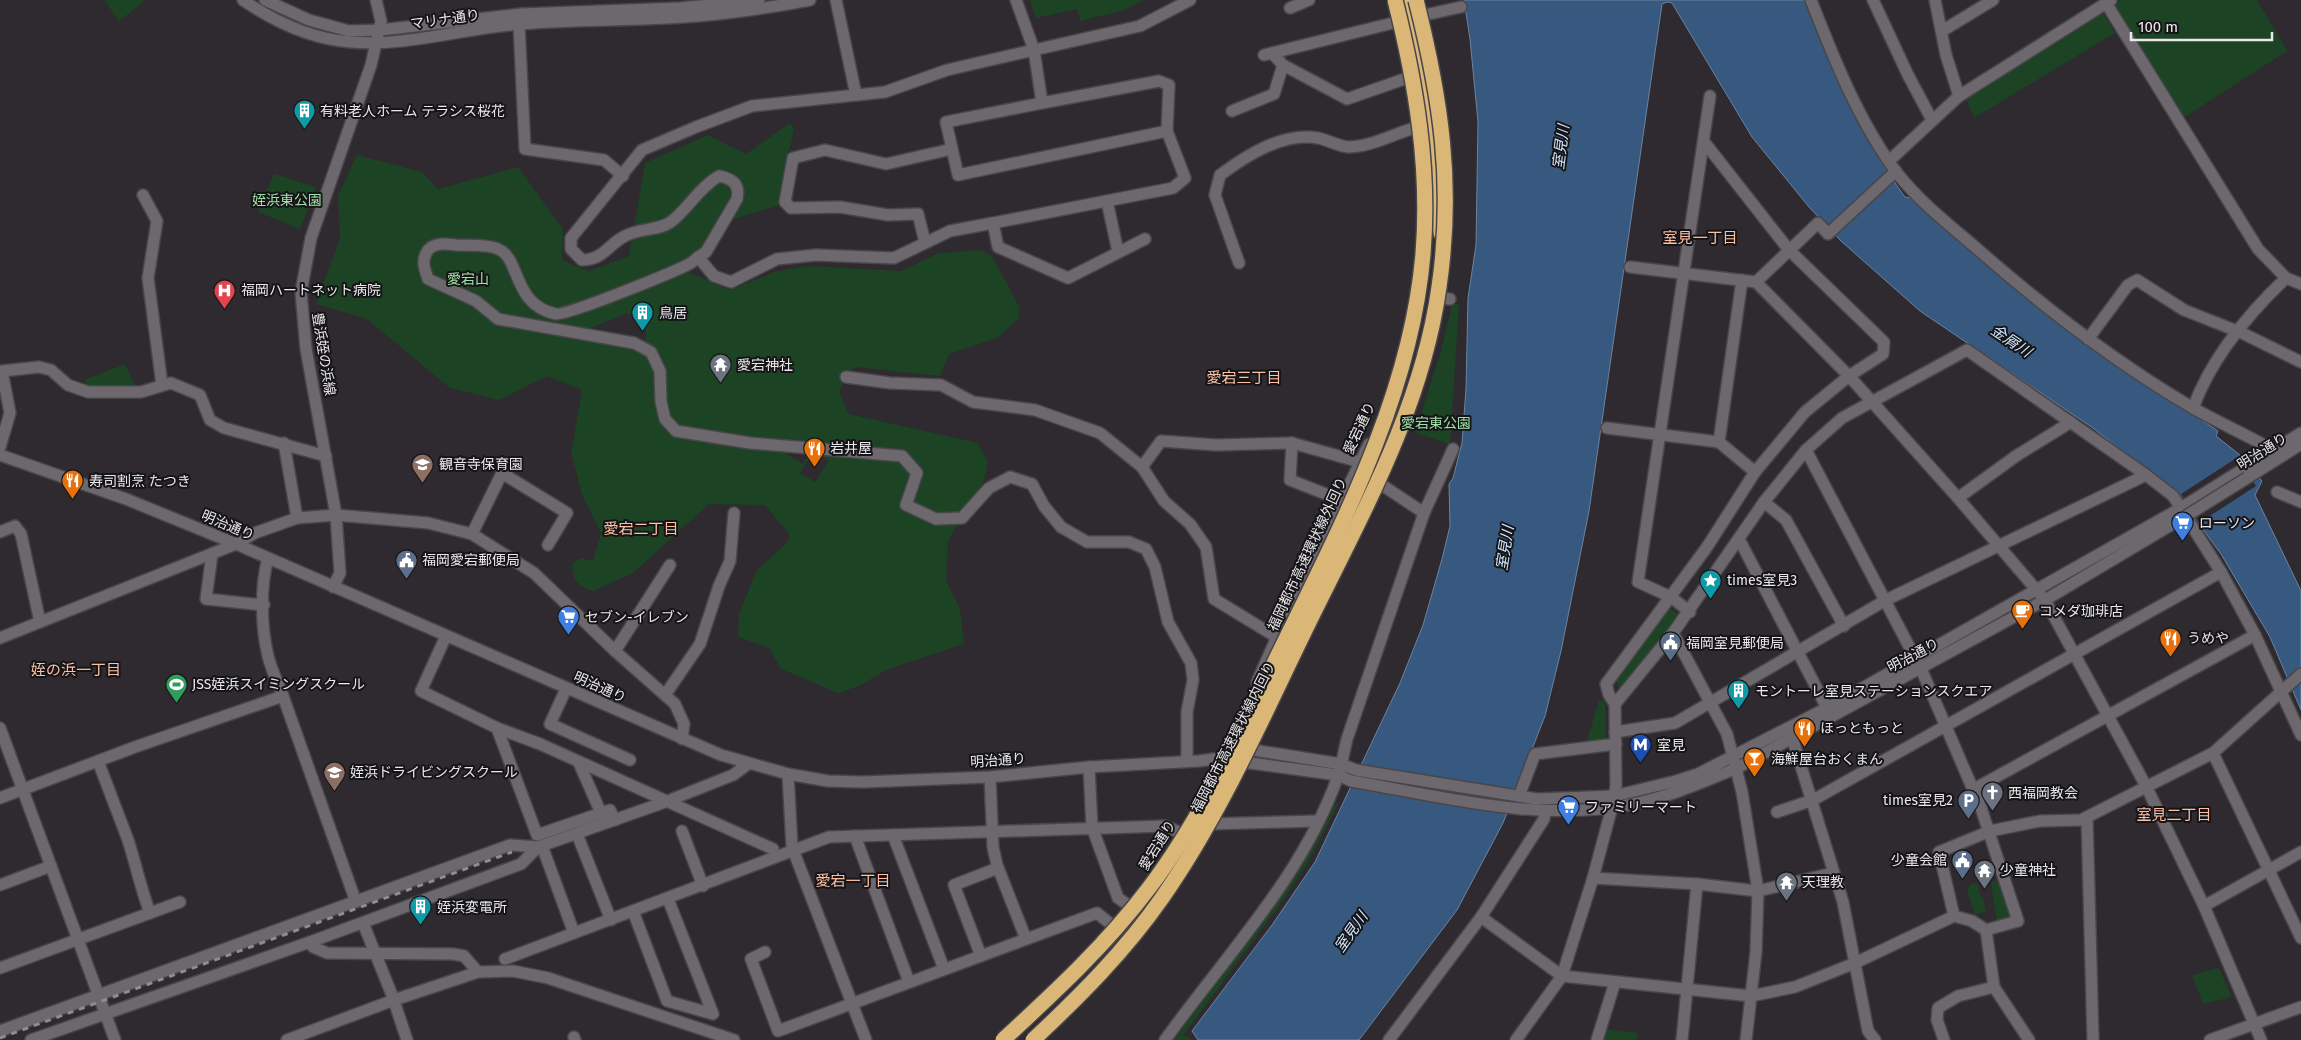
<svg xmlns="http://www.w3.org/2000/svg" width="2301" height="1040" font-family="'Fira Sans','Noto Sans JP',sans-serif">
<style>
.green{fill:#1c4323;fill-rule:evenodd}
.water{fill:#37587f;stroke:#6c839f}
.pier{fill:#2e2a2f}
.lines{fill:none;stroke-linecap:round;stroke-linejoin:round}
.minor-casing{stroke:#49464a;stroke-width:14}
.highway-casing{stroke:#49464a;stroke-width:18}
.minor{stroke:#6c686d;stroke-width:11}
.highway{stroke:#dab777;stroke-width:15}
.rail{stroke:#908d91;stroke-width:3;stroke-dasharray:6 6;stroke-linecap:butt}
.minor-bridge-casing{stroke:#49464a;stroke-width:14;stroke-linecap:butt}
.highway-bridge-casing{stroke:#49464a;stroke-width:18;stroke-linecap:butt}
.minor-bridge{stroke:#6c686d;stroke-width:11}
.highway-bridge{stroke:#dab777;stroke-width:15}
.labels{text-anchor:middle;stroke-width:4;stroke-linejoin:round;paint-order:stroke}
.street-label{font-size:14px;fill:#e9e7ea;stroke:#151416}
.poi-label{font-size:14px;fill:#e9e7ea;stroke:#151416;text-anchor:start}
.park-label{font-size:14px;fill:#9fe2a7;stroke:#151416}
.water-label{font-size:15px;font-style:italic;fill:#cfe4fe;stroke:#151416}
.neighbourhood-label{font-size:15px;fill:#fdbfa6;stroke:#151416}
</style>
<rect width="100%" height="100%" fill="#2e2a2f"/>
<!-- green -->
<g class="green">
<path d="M104 0H146L119 21Z"/>
<path d="M1030 0H1143L1125 10 1080 21 1077 9 1036 18Z"/>
<path d="M2120 0H2257L2287 51 2186 116H2181L2112 5Z"/>
<path d="M2101 9 2115 33 1974 118 1964 94Z"/>
<path d="M790 123 794 128 778 206 730 220 688 272 730 290 777 271 809 266 901 271 939 253 980 250 992 256 1020 308 1018 319 997 338 949 354 940 376 854 367 839 392 849 414 978 443 988 462 984 481 948 540 946 581 960 609 964 644 886 670 859 686 838 693 781 669 769 648 738 637 739 614 757 570 788 542 789 534 765 505 709 504 633 573 593 591C578 587 572 580 572 564L581 558 593 561 601 533 582 494 571 453 582 390 547 376 499 400 450 388 367 319 316 304 340 238 338 196 357 155 422 172 438 189 518 167 563 229 562 260 589 271 629 256 645 163 708 135 746 154ZM625 314H645L646 340 586 330ZM788 443 808 455 803 464 781 451ZM814 451 829 461 815 482 800 473Z"/>
<path d="M274 174 316 187 300 229 258 212Z"/>
<path d="M1452 304H1459L1450 444 1415 433 1441 351Z"/>
<path d="M125 364 136 388 89 389 84 380Z"/>
<path d="M1670 608 1679 615 1620 691 1616 678Z"/>
<path d="M1599 700 1605 702 1606 739 1587 741Z"/>
<path d="M1337 802 1339 803 1307 864 1282 902 1182 1037 1187 1036 1192 1040H1174L1290 881Z"/>
<path d="M2002 880 2013 913 2009 921 1997 923 1991 882Z"/>
<path d="M1975 883 1978 884 1981 897H1983L1986 912 1975 914 1967 891 1970 885Z"/>
<path d="M2219 968 2232 997 2203 1004 2192 975Z"/>
<path d="M1607 1029 1638 1033 1637 1040H1603Z"/>
</g>
<!-- water -->
<path class="water" d="M1464 0H1805C1832 69 1861 138 1905 197L1910 198 2019 292 2087 344 2218 431 2216 436 2240 455 2262 481 2255 495 2301 591V710L2270 637 2221 554 2176 493 2093 428 1920 311 1841 241 1809 207 1752 137 1672 3 1667 2 1662 4 1589 511 1561 651 1545 716 1503 823 1457 910 1359 1040H1198L1192 1031 1272 925 1315 862 1400 683 1423 625 1442 559 1450 526 1449 484 1453 478 1462 443 1466 389 1468 298 1476 245 1478 122 1470 39Z"/>
<!-- pier -->
<path class="pier" d="M2238 457 2256 486 2199 523 2181 494Z"/>
<g class="lines">
<defs>
<g id="minor">
<path d="M243 0C275 22 311 39 351 42 404 47 465 28 520 24 579 19 638 21 698 16 735 13 773 7 810 0"/>
<path d="M265 0 309 20 349 31 380 30 521 14 680 8 759 0"/>
<path d="M836 0 856 95"/>
<path d="M1016 0 1034 50 1140 26 1190 0"/>
<path d="M1811 0C1834 59 1859 122 1897 173 1919 201 1947 223 1974 246 2042 306 2115 362 2193 408 2216 421 2240 432 2264 445L2270 452"/>
<path d="M1873 0 1908 75 1932 120"/>
<path d="M1935 0 1946 55 1959 96"/>
<path d="M2106 3 2258 249 2286 278 2301 284"/>
<path d="M1290 8 1309 0"/>
<path d="M1420 16 1461 7"/>
<path d="M519 24 525 149 604 160 623 176"/>
<path d="M1942 31 1993 0"/>
<path d="M1272 53 1283 65 1347 99 1413 76"/>
<path d="M1264 55 1401 21"/>
<path d="M1042 103 946 122 958 175 1167 131"/>
<path d="M1232 111 1274 94 1283 65"/>
<path d="M1890 160 1959 96 2111 0"/>
<path d="M143 195 157 221 148 278 162 385"/>
<path d="M1107 201 1118 252"/>
<path d="M1145 239 1068 278 998 247 993 223 1173 188 1185 178 1167 131 1169 85 1159 81 1042 103 1034 50 947 70 885 92 752 106 696 127 642 150 571 238V249L582 260C605 259 607 245 625 236 639 228 660 231 672 221 689 207 700 187 719 176 733 179 740 184 737 199L706 252C701 255 696 259 691 263 677 271 566 316 556 314 512 305 521 258 498 249 487 244 469 246 456 245 447 244 435 242 428 250 421 260 424 268 428 279L476 301 498 319 634 343 651 352 660 371 661 402 665 419 676 431 750 443 902 456 917 473 906 505 936 519 962 518 989 488 1010 477 1032 484 1044 506 1061 527 1087 542H1129L1146 549 1155 567 1168 622 1191 663 1193 680 1187 712V761"/>
<path d="M925 242 918 214 888 215 840 207 791 208 785 202 793 158 825 150 886 164 952 149"/>
<path d="M698 257 714 276 731 282 777 259 816 255 894 258 950 231 993 223"/>
<path d="M1239 263 1215 195 1220 175C1247 155 1283 132 1318 138 1328 140 1338 146 1348 147 1373 147 1398 131 1422 126"/>
<path d="M1630 267 1756 282 1849 376 1958 498 2045 600 2146 786 2204 906 2261 1040"/>
<path d="M1756 282 1818 223 1828 234 1896 171"/>
<path d="M1439 298 1450 299"/>
<path d="M2088 339 2128 285 2137 280 2184 310 2242 333 2301 362"/>
<path d="M846 377 890 383 941 385 973 402 1035 410 1100 433 1142 467 1164 501 1190 524 1206 547 1214 599 1278 638"/>
<path d="M2193 408C2211 359 2249 313 2286 278"/>
<path d="M1607 428 1719 442 1742 280"/>
<path d="M1719 442 1755 472"/>
<path d="M284 443 297 518"/>
<path d="M1292 443 1290 480 1341 500"/>
<path d="M0 447 10 413 2 371 39 367 51 370 68 385 88 392H141L171 383 200 395 210 420 224 428 326 456"/>
<path d="M0 455 126 499 236 544 721 755 788 774 828 781 863 782 990 777 1089 767 1199 761 1221 758 1247 749 1341 764 1356 770 1537 799 1614 796 1676 781 1698 774 1827 708 2181 508 2301 433"/>
<path d="M1142 467 1161 441 1216 445 1292 443 1360 462"/>
<path d="M2247 478 2301 444"/>
<path d="M1382 485 1424 513"/>
<path d="M2277 492 2301 502"/>
<path d="M1958 498 2016 456 2071 422"/>
<path d="M1764 502 1786 520 1844 626"/>
<path d="M0 532 15 526 21 534 40 622"/>
<path d="M472 534 502 473 567 513 548 545"/>
<path d="M1739 539 1827 708"/>
<path d="M212 554 206 599 264 605"/>
<path d="M333 587 340 573 336 515 306 349 301 292 311 238 371 65 381 21 376 0"/>
<path d="M1690 612 1671 597 1638 582 1710 96"/>
<path d="M446 636 421 691 497 728 540 744 773 849"/>
<path d="M0 638 236 544 255 533 297 518 336 515 428 523 472 534 534 573 615 651 675 704 684 724 682 739"/>
<path d="M615 651 670 565"/>
<path d="M1257 682 1292 603 1369 444"/>
<path d="M566 689 550 724 630 760"/>
<path d="M665 695 700 644 719 586 730 561 734 513"/>
<path d="M283 696 356 902"/>
<path d="M1615 704 1609 695 1606 684 1707 547 1755 472 1805 412 1849 376 1883 354 1884 342 1789 250 1705 143"/>
<path d="M0 728 115 1040"/>
<path d="M497 728 537 835 610 810 615 820"/>
<path d="M1615 732 1675 723 1886 600 2146 475 2173 496 2221 572 2255 635 2301 735"/>
<path d="M1792 737 1843 902 1868 1031 1875 1040"/>
<path d="M2213 753 2301 938"/>
<path d="M98 761C108 787 118 813 128 840 136 865 141 889 150 913"/>
<path d="M1235 761 1338 775 1351 781C1445 797 1538 823 1633 804 1669 797 1703 782 1737 768L2045 600 2186 516"/>
<path d="M579 763 601 813"/>
<path d="M1089 767 1092 827 1118 898 1134 909"/>
<path d="M788 774 792 847 866 1040"/>
<path d="M990 777 993 847 997 865 1026 939"/>
<path d="M1974 789 2255 635"/>
<path d="M1519 796 1535 754 1616 744"/>
<path d="M0 798 135 747 283 696C278 683 271 669 268 656 261 627 260 587 268 558"/>
<path d="M1777 812 1813 800 2221 572"/>
<path d="M2087 817 2093 1040"/>
<path d="M1208 824 1318 821"/>
<path d="M682 831 703 886"/>
<path d="M577 834 611 920"/>
<path d="M893 835 944 969"/>
<path d="M855 836 909 982"/>
<path d="M542 846 574 933"/>
<path d="M1593 878 1697 884 1758 891 1833 873"/>
<path d="M0 885 51 866"/>
<path d="M2204 906 2301 852"/>
<path d="M633 911 667 1001 713 1014 668 899"/>
<path d="M1954 916 1939 852 1990 831 2040 821 2081 820 2213 753 2301 674"/>
<path d="M1481 917 1562 976 1751 996 1795 987 1855 963 1954 916 1972 921 1986 930 2018 921 1981 808 1922 671 1806 450"/>
<path d="M363 923 392 995 407 1040"/>
<path d="M1986 930 1994 987 2029 1040"/>
<path d="M310 942 313 947 327 953 453 954 464 956 478 972"/>
<path d="M765 952 751 959 778 1031 1097 913 1117 929"/>
<path d="M981 956 954 885 998 868"/>
<path d="M505 959 829 837 1165 826 1183 834"/>
<path d="M0 968 180 902"/>
<path d="M0 1031 510 845 538 847 665 802 733 775 748 764"/>
<path d="M574 1037 575 1040"/>
<path d="M31 1040 310 942 521 864 538 847"/>
<path d="M287 1040 394 1000 478 972 513 971 548 978 734 1040"/>
<path d="M1165 1040C1226 955 1303 876 1338 776 1342 764 1344 751 1347 739L1424 513 1453 449"/>
<path d="M1389 1040 1481 917 1544 819 1545 812"/>
<path d="M1516 1040 1562 976 1593 878 1612 807 1616 786 1615 704 1673 633"/>
<path d="M1597 1040 1615 982"/>
<path d="M1682 1040 1697 884"/>
<path d="M1746 1040 1756 952 1758 891 1742 792 1727 734 1673 633 1764 502 1806 450 1842 418 1967 350 2146 475"/>
<path d="M1944 1040 1937 1020 1938 1008 1958 996 1994 987"/>
<path d="M2210 1040 2301 1007"/>
</g>
<path id="highway" d="M1409 0C1421 48 1431 99 1434 149 1437 177 1437 205 1441 233"/>
</defs>
<!-- minor casing -->
<use href="#minor" class="minor-casing"/>
<!-- highway casing -->
<use href="#highway" class="highway-casing"/>
<!-- minor -->
<use href="#minor" class="minor"/>
<!-- highway -->
<use href="#highway" class="highway"/>
<!-- rail -->
<path class="rail" d="M0 1038 512 852"/>
<defs>
<path id="minor-bridge" d="M2186 516 2247 478"/>
<g id="highway-bridge">
<path d="M1003 1040C1055 992 1106 945 1149 888 1203 817 1240 733 1279 653 1340 528 1411 396 1423 254 1430 168 1416 84 1395 0"/>
<path d="M1033 1040C1080 996 1125 951 1162 898 1225 808 1268 704 1317 606 1368 503 1423 402 1439 287 1454 185 1441 99 1416 0"/>
</g>
</defs>
<!-- minor-bridge casing -->
<use href="#minor-bridge" class="minor-bridge-casing"/>
<!-- highway-bridge casing -->
<use href="#highway-bridge" class="highway-bridge-casing"/>
<!-- minor-bridge -->
<use href="#minor-bridge" class="minor-bridge"/>
<!-- highway-bridge -->
<use href="#highway-bridge" class="highway-bridge"/>
</g>
<!-- icons -->
<defs>
<symbol id="building-pin" viewBox="-11 -11 22 30"><path d="M0 17L-7.5 6A9.5 9.5 0 1 1 7.5 6Z" fill="#0f9aa8" stroke="#151416"/><path d="M-4-6H4V6H1V3H-1V6H-4ZM-2.5-4.3h1.7v1.8h-1.7ZM.8-4.3h1.7v1.8H.8ZM-2.5-1h1.7V.8h-1.7ZM.8-1h1.7V.8H.8Z" fill="#fff"/></symbol>
<symbol id="hospital-pin" viewBox="-11 -11 22 30"><path d="M0 17L-7.5 6A9.5 9.5 0 1 1 7.5 6Z" fill="#e0444e" stroke="#151416"/><path d="M-5-5h3v3.5h4V-5h3V5h-3V1.5h-4V5h-3Z" fill="#fff"/></symbol>
<symbol id="temple-pin" viewBox="-11 -11 22 30"><path d="M0 17L-7.5 6A9.5 9.5 0 1 1 7.5 6Z" fill="#6b7280" stroke="#151416"/><path d="M0-6L5-2H3V0L6.5 2.5H4V6H1.5V3h-3V6H-4V2.5H-6.5L-3 0V-2H-5Z" fill="#fff"/></symbol>
<symbol id="restaurant-pin" viewBox="-11 -11 22 30"><path d="M0 17L-7.5 6A9.5 9.5 0 1 1 7.5 6Z" fill="#e8710a" stroke="#151416"/><path d="M-5-6h1v4h1v-4h1v4h1v-4h1v5L-1.5 .5V6h-2V.5L-5-1ZM5-6V6H3V1.5H1.5Q1.5-4 5-6Z" fill="#fff"/></symbol>
<symbol id="school-pin" viewBox="-11 -11 22 30"><path d="M0 17L-7.5 6A9.5 9.5 0 1 1 7.5 6Z" fill="#8d6e63" stroke="#151416"/><path d="M0-5L7-2L0 1L-7-2ZM-4 1L0 2.5L4 1V4Q0 6-4 4Z" fill="#fff"/></symbol>
<symbol id="supermarket-pin" viewBox="-11 -11 22 30"><path d="M0 17L-7.5 6A9.5 9.5 0 1 1 7.5 6Z" fill="#3f7fe0" stroke="#151416"/><path d="M-6-5.5h2.5l.6 2H6L4.5 2H-2.5L-4.4-4H-6ZM-1.5 3.2a1.3 1.3 0 1 0 .1 0ZM3 3.2a1.3 1.3 0 1 0 .1 0Z" fill="#fff"/></symbol>
<symbol id="civic-pin" viewBox="-11 -11 22 30"><path d="M0 17L-7.5 6A9.5 9.5 0 1 1 7.5 6Z" fill="#5c6f8a" stroke="#151416"/><path d="M-.6-6.5H3V-4.5H.6V-3L4-1V1h2V6H-6V1h2V-1L-.6-3ZM-1.2 2.5V6h2.4V2.5Z" fill="#fff"/></symbol>
<symbol id="sight-pin" viewBox="-11 -11 22 30"><path d="M0 17L-7.5 6A9.5 9.5 0 1 1 7.5 6Z" fill="#0f9aa8" stroke="#151416"/><path d="M0-6L1.8-2.2L6-1.7L2.9 1.2L3.7 5.4L0 3.3L-3.7 5.4L-2.9 1.2L-6-1.7L-1.8-2.2Z" fill="#fff"/></symbol>
<symbol id="cafe-pin" viewBox="-11 -11 22 30"><path d="M0 17L-7.5 6A9.5 9.5 0 1 1 7.5 6Z" fill="#e8710a" stroke="#151416"/><path d="M-5.5-4.5H6V0H3Q3 3.5 0 3.5H-2.5Q-5.5 3.5-5.5 0ZM3-3.2v2h1.7v-2ZM-6 4.5H4V6H-6Z" fill="#fff"/></symbol>
<symbol id="stadium-pin" viewBox="-11 -11 22 30"><path d="M0 17L-7.5 6A9.5 9.5 0 1 1 7.5 6Z" fill="#2e9e5b" stroke="#151416"/><path d="M0-5a6.5 5 0 1 0 0 10a6.5 5 0 1 0 0-10ZM-3.5-1.8h7v3.6h-7Z" fill="#fff"/></symbol>
<symbol id="metro-pin" viewBox="-11 -11 22 30"><path d="M0 17L-7.5 6A9.5 9.5 0 1 1 7.5 6Z" fill="#1a4fb4" stroke="#151416"/><path d="M-5.5 5V-5H-3L0 0L3-5H5.5V5H3V-.5L0 4L-3-.5V5Z" fill="#fff"/></symbol>
<symbol id="bar-pin" viewBox="-11 -11 22 30"><path d="M0 17L-7.5 6A9.5 9.5 0 1 1 7.5 6Z" fill="#e8710a" stroke="#151416"/><path d="M-6-5H6L.8 .8V4.5H3.5V6h-7V4.5H-.8V.8Z" fill="#fff"/></symbol>
<symbol id="church-pin" viewBox="-11 -11 22 30"><path d="M0 17L-7.5 6A9.5 9.5 0 1 1 7.5 6Z" fill="#6b7280" stroke="#151416"/><path d="M-1.2-6h2.4v3.5h3.3v2.4h-3.3V6h-2.4V-.1h-3.3v-2.4h3.3Z" fill="#fff"/></symbol>
<symbol id="parking-pin" viewBox="-11 -11 22 30"><path d="M0 17L-7.5 6A9.5 9.5 0 1 1 7.5 6Z" fill="#5c6f8a" stroke="#151416"/><path d="M-3.5-5.5H1a3.5 3.5 0 0 1 0 7H-1V5.5H-3.5ZM-1-3.4V-.6H.8a1.4 1.4 0 0 0 0-2.8Z" fill="#fff"/></symbol>
</defs>
<g fill-rule="evenodd">
<use href="#building-pin" x="292" y="98" width="25" height="34"/>
<use href="#hospital-pin" x="212" y="278" width="25" height="34"/>
<use href="#building-pin" x="630" y="300" width="25" height="34"/>
<use href="#temple-pin" x="708" y="352" width="25" height="34"/>
<use href="#restaurant-pin" x="802" y="436" width="25" height="34"/>
<use href="#school-pin" x="410" y="452" width="25" height="34"/>
<use href="#restaurant-pin" x="60" y="468" width="25" height="34"/>
<use href="#supermarket-pin" x="2170" y="510" width="25" height="34"/>
<use href="#civic-pin" x="394" y="548" width="25" height="34"/>
<use href="#sight-pin" x="1698" y="568" width="25" height="34"/>
<use href="#cafe-pin" x="2010" y="598" width="25" height="34"/>
<use href="#supermarket-pin" x="556" y="604" width="25" height="34"/>
<use href="#restaurant-pin" x="2158" y="626" width="25" height="34"/>
<use href="#civic-pin" x="1658" y="630" width="25" height="34"/>
<use href="#stadium-pin" x="164" y="672" width="25" height="34"/>
<use href="#building-pin" x="1726" y="678" width="25" height="34"/>
<use href="#restaurant-pin" x="1792" y="716" width="25" height="34"/>
<use href="#metro-pin" x="1628" y="732" width="25" height="34"/>
<use href="#bar-pin" x="1742" y="746" width="25" height="34"/>
<use href="#school-pin" x="322" y="760" width="25" height="34"/>
<use href="#church-pin" x="1980" y="780" width="25" height="34"/>
<use href="#parking-pin" x="1956" y="788" width="25" height="34"/>
<use href="#supermarket-pin" x="1556" y="794" width="25" height="34"/>
<use href="#civic-pin" x="1950" y="848" width="25" height="34"/>
<use href="#temple-pin" x="1972" y="858" width="25" height="34"/>
<use href="#temple-pin" x="1774" y="870" width="25" height="34"/>
<use href="#building-pin" x="408" y="894" width="25" height="34"/>
</g>
<g class="labels">
<!-- street labels -->
<g class="street-label">
<text transform="translate(445 19) rotate(-8)" y="5">マリナ通り</text>
<text transform="translate(324 354) rotate(81)" y="5">豊浜姪の浜線</text>
<text transform="translate(1359 428) rotate(-65)" y="5">愛宕通り</text>
<text transform="translate(2262 451) rotate(-32)" y="5">明治通り</text>
<text transform="translate(228 525) rotate(23)" y="5">明治通り</text>
<text transform="translate(1307 554) rotate(-65)" y="5">福岡都市高速環状線外回り</text>
<text transform="translate(1913 655) rotate(-28)" y="5">明治通り</text>
<text transform="translate(600 687) rotate(24)" y="5">明治通り</text>
<text transform="translate(1233 737) rotate(-63)" y="5">福岡都市高速環状線内回り</text>
<text transform="translate(998 760) rotate(-4)" y="5">明治通り</text>
<text transform="translate(1157 845) rotate(-58)" y="5">愛宕通り</text>
</g>
<!-- poi labels -->
<g class="poi-label">
<text x="320" y="116">有料老人ホーム テラシス桜花</text>
<text x="241" y="295">福岡ハートネット病院</text>
<text x="659" y="318">鳥居</text>
<text x="737" y="370">愛宕神社</text>
<text x="830" y="453">岩井屋</text>
<text x="439" y="469">観音寺保育園</text>
<text x="89" y="486">寿司割烹 たつき</text>
<text x="2199" y="528">ローソン</text>
<text x="422" y="565">福岡愛宕郵便局</text>
<text x="1727" y="585">times室見3</text>
<text x="2039" y="616">コメダ珈琲店</text>
<text x="585" y="622">セブン-イレブン</text>
<text x="2187" y="643">うめや</text>
<text x="1686" y="648">福岡室見郵便局</text>
<text x="192" y="689">JSS姪浜スイミングスクール</text>
<text x="1755" y="696">モントーレ室見ステーションスクエア</text>
<text x="1820" y="733">ほっともっと</text>
<text x="1657" y="750">室見</text>
<text x="1771" y="764">海鮮屋台おくまん</text>
<text x="350" y="777">姪浜ドライビングスクール</text>
<text x="2008" y="798">西福岡教会</text>
<text x="1953" y="805" text-anchor="end">times室見2</text>
<text x="1585" y="812">ファミリーマート</text>
<text x="1947" y="865" text-anchor="end">少童会館</text>
<text x="2000" y="875">少童神社</text>
<text x="1802" y="887">天理教</text>
<text x="437" y="912">姪浜変電所</text>
</g>
<!-- park labels -->
<g class="park-label">
<text x="287" y="205">姪浜東公園</text>
<text x="468" y="284">愛宕山</text>
<text x="1436" y="428">愛宕東公園</text>
</g>
<!-- water labels -->
<g class="water-label">
<text transform="translate(1561 147) rotate(-83)" y="5">室見川</text>
<text transform="translate(2011 341) rotate(34)" y="5">金屑川</text>
<text transform="translate(1505 548) rotate(-81)" y="5">室見川</text>
<text transform="translate(1351 932) rotate(-55)" y="5">室見川</text>
</g>
<!-- neighbourhood labels -->
<g class="neighbourhood-label">
<text x="1700" y="243">室見一丁目</text>
<text x="1244" y="383">愛宕三丁目</text>
<text x="641" y="534">愛宕二丁目</text>
<text x="76" y="675">姪の浜一丁目</text>
<text x="2174" y="820">室見二丁目</text>
<text x="853" y="886">愛宕一丁目</text>
</g>
</g>
<!-- scale -->
<path d="M2131 32v8h141v-8" fill="none" stroke="#e9e7ea" stroke-width="2.5"/>
<text x="2138" y="32" font-size="15" fill="#e9e7ea" stroke="#151416" stroke-width="4" paint-order="stroke">100 m</text>
</svg>
